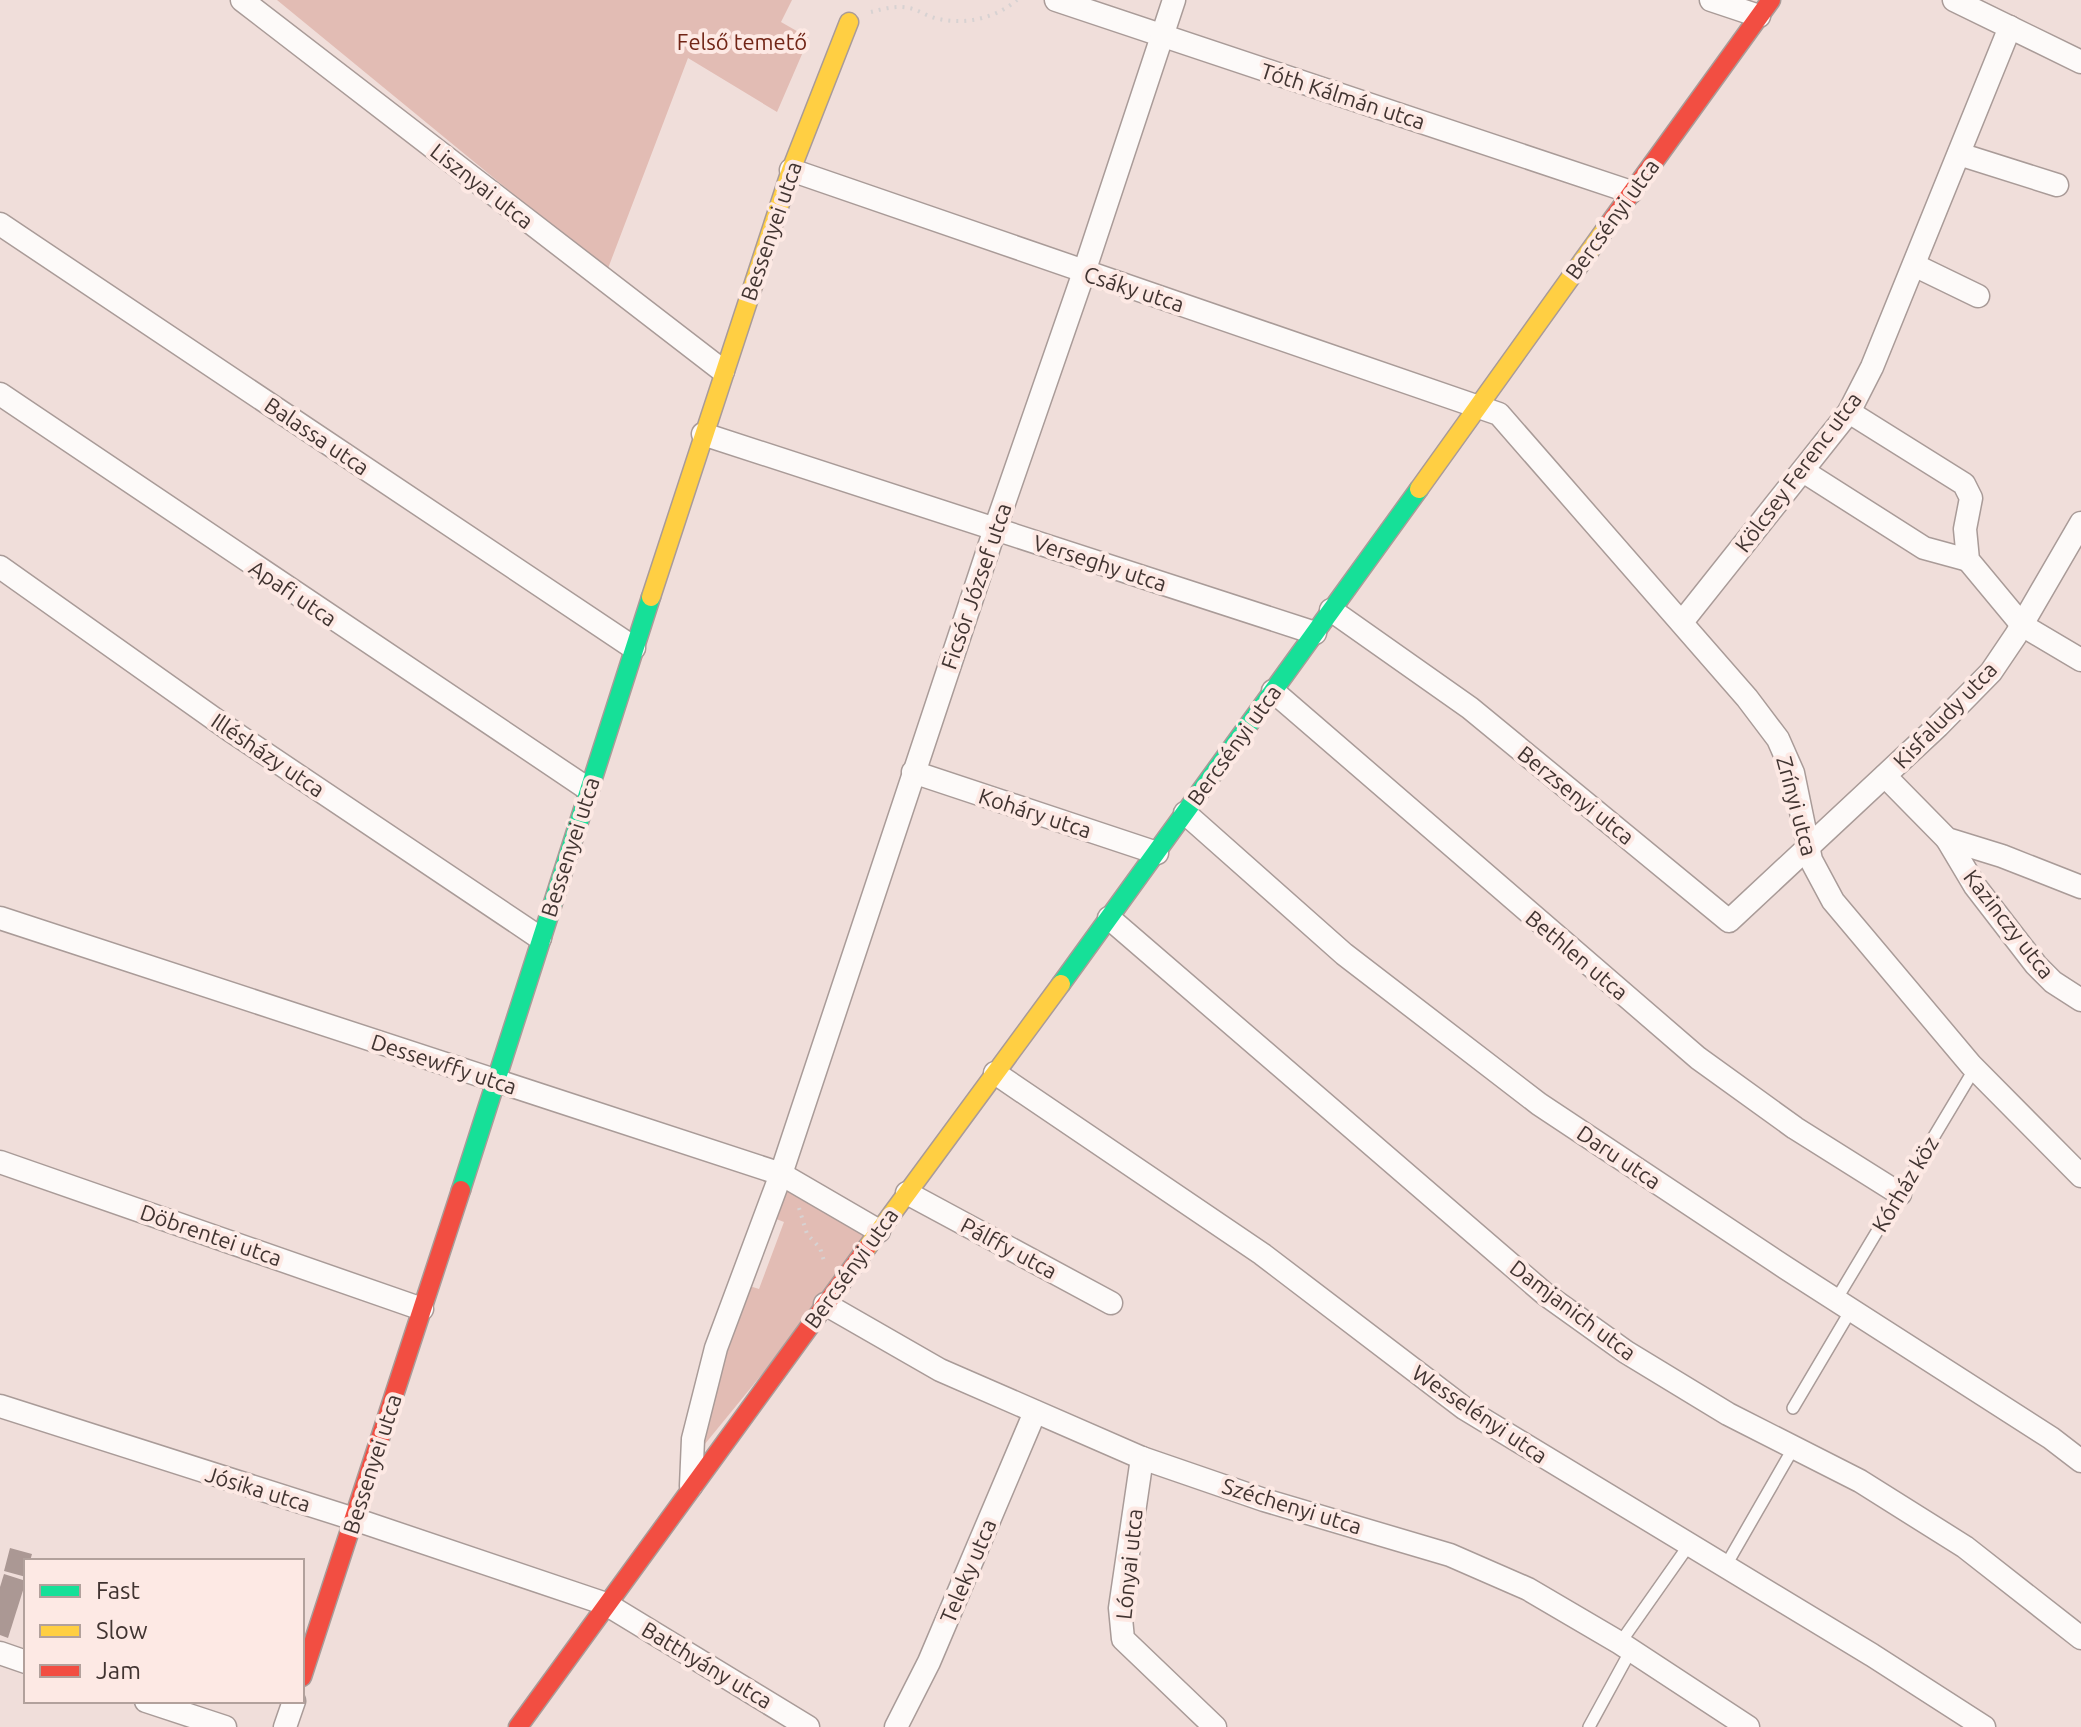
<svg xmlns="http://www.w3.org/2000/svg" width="2081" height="1727" font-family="Ubuntu,sans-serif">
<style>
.green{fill:#e2bcb4}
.building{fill:#ab9894}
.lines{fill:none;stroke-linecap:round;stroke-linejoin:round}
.lane-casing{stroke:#a99b98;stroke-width:14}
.street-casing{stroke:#a99b98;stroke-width:25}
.fast-casing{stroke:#a99b98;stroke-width:21}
.slow-casing{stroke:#a99b98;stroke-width:21}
.jam-casing{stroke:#a99b98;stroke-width:21}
.path{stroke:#d7d2d2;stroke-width:4;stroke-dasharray:2 6;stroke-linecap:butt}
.lane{stroke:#fdfaf9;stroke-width:11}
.street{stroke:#fdfaf9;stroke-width:22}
.fast{stroke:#16e098;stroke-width:18}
.slow{stroke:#ffcf43;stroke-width:18}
.jam{stroke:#f24e42;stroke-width:18}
.labels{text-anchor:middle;stroke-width:8;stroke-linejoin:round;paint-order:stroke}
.park-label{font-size:22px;fill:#712516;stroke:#fde9e4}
.street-label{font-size:22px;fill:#413431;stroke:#fde9e4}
</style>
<rect width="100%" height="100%" fill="#f0deda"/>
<!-- green -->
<g class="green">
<path d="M277 0H792L781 22 809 38 777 112 688 58 607 271Z"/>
<path d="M781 1174 879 1231 691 1461 740 1283 759 1289 784 1222 766 1215Z"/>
</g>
<!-- building -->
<g class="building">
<path d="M10 1548 32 1554 30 1561H26V1577L4 1571Z"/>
<path d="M4 1574 26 1581 8 1638 0 1635V1587Z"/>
</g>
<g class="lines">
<defs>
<g id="lane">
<path d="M1836 1300 1975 1068"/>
<path d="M1793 1408 1851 1310"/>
<path d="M1725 1567 1794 1447"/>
<path d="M1620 1643 1689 1545"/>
<path d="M1589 1727 1631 1650"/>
</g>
<g id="street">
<path d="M242 0 723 371"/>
<path d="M1056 0 1631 192"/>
<path d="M1711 0 1759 16"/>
<path d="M1954 0 2081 62"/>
<path d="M1959 154 2057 185"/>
<path d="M791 170 1499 414 1747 698 1778 739 1793 773 1811 860 1833 901 1971 1065 2081 1176"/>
<path d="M0 224 634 648"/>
<path d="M1914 265 1978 296"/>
<path d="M0 394 588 789"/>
<path d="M1849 412 1964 484 1971 498 1965 529 1968 560 2022 625 2081 660"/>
<path d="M703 434 1315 633"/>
<path d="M1803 471 1924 548 1968 560"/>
<path d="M0 567 230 730 540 938"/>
<path d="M1331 610 1470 708 1729 921 1938 726 1991 672 2016 635 2081 523"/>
<path d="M1682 622 1849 412 1872 367 2010 27"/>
<path d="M1273 691 1698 1058 1795 1128 1900 1194"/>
<path d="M913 772 1157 853"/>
<path d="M1885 776 1947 839 2002 856 2081 887"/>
<path d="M1185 813 1344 954 1539 1104 1786 1268 2051 1438 2081 1461"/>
<path d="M1947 839 1975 886 2036 965 2053 982 2081 1000"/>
<path d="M0 918 781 1174 879 1231"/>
<path d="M1109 918 1545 1294 1626 1352 1728 1414 1860 1481 1965 1547 2081 1638"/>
<path d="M995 1073 1262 1254 1464 1408 1872 1655 1984 1727"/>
<path d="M0 1162 422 1309"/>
<path d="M907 1193 1111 1303"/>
<path d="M825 1304 940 1370 1142 1458 1264 1500 1450 1555 1528 1589 1620 1643 1748 1727"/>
<path d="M0 1406 354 1519 606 1604 808 1727"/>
<path d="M1142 1458 1120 1608 1123 1639 1215 1727"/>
<path d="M691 1486 693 1439 716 1348 781 1174 995 529 1084 272 1174 0"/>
<path d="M0 1653 26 1662"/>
<path d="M146 1701 225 1727"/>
<path d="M285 1727 294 1701"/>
<path d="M896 1727 929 1662 1035 1412"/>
</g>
<g id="fast">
<path d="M1061 984 1419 489"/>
<path d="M461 1190 651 597"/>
</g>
<g id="slow">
<path d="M1419 489 1609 224"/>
<path d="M651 597 791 170 849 22"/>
<path d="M866 1249 1061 984"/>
</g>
<g id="jam">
<path d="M1609 224 1771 0"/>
<path d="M302 1677 461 1190"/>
<path d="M518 1727 866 1249"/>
</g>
</defs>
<!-- lane casing -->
<use href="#lane" class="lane-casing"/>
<!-- street casing -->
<use href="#street" class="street-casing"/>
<!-- fast casing -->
<use href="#fast" class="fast-casing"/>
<!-- slow casing -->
<use href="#slow" class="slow-casing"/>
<!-- jam casing -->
<use href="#jam" class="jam-casing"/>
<!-- path -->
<g class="path">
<path d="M871 12C883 9 896 5 909 8 919 10 928 17 939 19 966 25 996 18 1017 0"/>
<path d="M799 1208 807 1234 820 1248 825 1264"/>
</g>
<!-- lane -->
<use href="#lane" class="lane"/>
<!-- street -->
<use href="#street" class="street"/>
<!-- fast -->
<use href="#fast" class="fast"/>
<!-- slow -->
<use href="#slow" class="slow"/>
<!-- jam -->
<use href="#jam" class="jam"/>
</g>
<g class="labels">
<!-- park labels -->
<g class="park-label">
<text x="742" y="50">Felső temető</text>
</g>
<!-- street labels -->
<g class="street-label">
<text transform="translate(1343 96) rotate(18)" y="8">Tóth Kálmán utca</text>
<text transform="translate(482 186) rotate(38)" y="8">Lisznyai utca</text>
<text transform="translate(1612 219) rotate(-54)" y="8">Bercsényi utca</text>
<text transform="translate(771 231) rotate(-71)" y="8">Bessenyei utca</text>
<text transform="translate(1134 289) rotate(18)" y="8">Csáky utca</text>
<text transform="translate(317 436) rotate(34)" y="8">Balassa utca</text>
<text transform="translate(1798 472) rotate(-53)" y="8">Kölcsey Ferenc utca</text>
<text transform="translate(1100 563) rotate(18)" y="8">Verseghy utca</text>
<text transform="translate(976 586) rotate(-71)" y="8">Ficsór József utca</text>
<text transform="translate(293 593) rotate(34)" y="8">Apafi utca</text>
<text transform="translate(1945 715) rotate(-46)" y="8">Kisfaludy utca</text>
<text transform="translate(1234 745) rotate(-54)" y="8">Bercsényi utca</text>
<text transform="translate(268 755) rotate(34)" y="8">Illésházy utca</text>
<text transform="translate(1576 795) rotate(39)" y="8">Berzsenyi utca</text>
<text transform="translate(1797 806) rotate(75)" y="8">Zrínyi utca</text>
<text transform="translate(1035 813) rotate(18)" y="8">Koháry utca</text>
<text transform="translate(570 847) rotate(-72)" y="8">Bessenyei utca</text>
<text transform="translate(2009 924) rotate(52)" y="8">Kazinczy utca</text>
<text transform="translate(1577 955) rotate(40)" y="8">Bethlen utca</text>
<text transform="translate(444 1064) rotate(18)" y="8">Dessewffy utca</text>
<text transform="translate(1619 1157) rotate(34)" y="8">Daru utca</text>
<text transform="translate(1905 1184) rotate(-59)" y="8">Kórház köz</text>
<text transform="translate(211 1235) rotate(19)" y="8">Döbrentei utca</text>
<text transform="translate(1009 1248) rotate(28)" y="8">Pálffy utca</text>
<text transform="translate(851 1268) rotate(-54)" y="8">Bercsényi utca</text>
<text transform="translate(1573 1310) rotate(37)" y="8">Damjanich utca</text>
<text transform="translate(1480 1414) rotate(34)" y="8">Wesselényi utca</text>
<text transform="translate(372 1464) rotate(-72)" y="8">Bessenyei utca</text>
<text transform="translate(258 1489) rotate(17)" y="8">Jósika utca</text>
<text transform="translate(1292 1506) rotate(17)" y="8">Széchenyi utca</text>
<text transform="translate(1129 1564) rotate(-84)" y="8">Lónyai utca</text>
<text transform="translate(968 1571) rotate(-67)" y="8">Teleky utca</text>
<text transform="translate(707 1665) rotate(31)" y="8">Batthyány utca</text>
</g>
</g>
<!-- legend -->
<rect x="24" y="1559" width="280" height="144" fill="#fde9e4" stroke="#b2a19c" stroke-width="2"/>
<rect x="40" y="1585" width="40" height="12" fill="#16e098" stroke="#b2a19c" stroke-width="2"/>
<text x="96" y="1599" font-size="24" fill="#413431">Fast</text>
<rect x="40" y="1625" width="40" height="12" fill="#ffcf43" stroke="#b2a19c" stroke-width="2"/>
<text x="96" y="1639" font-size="24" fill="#413431">Slow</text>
<rect x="40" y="1665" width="40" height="12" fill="#f24e42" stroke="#b2a19c" stroke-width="2"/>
<text x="96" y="1679" font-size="24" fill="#413431">Jam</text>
</svg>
